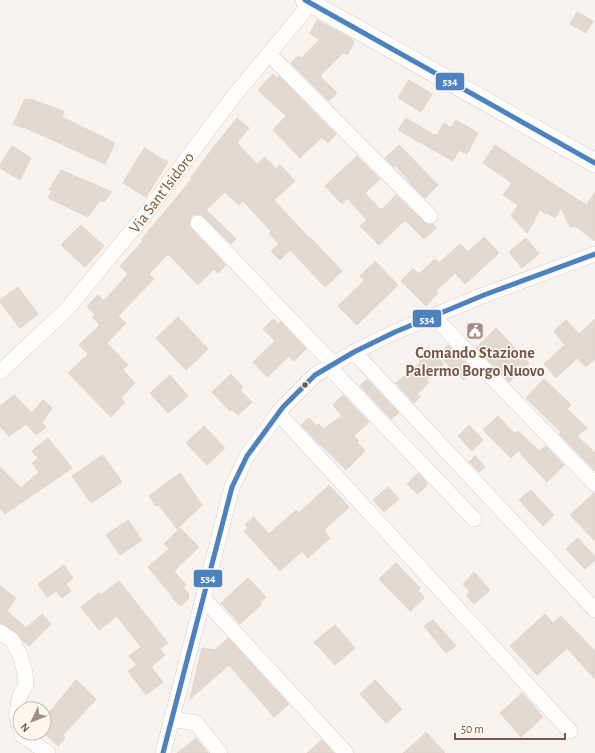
<svg xmlns="http://www.w3.org/2000/svg" width="595" height="753" font-family="'Alegreya Sans',sans-serif">
<style>
.building{fill:#e1d8d2;stroke:#dfd5d0}
.lines{fill:none;stroke-linecap:round;stroke-linejoin:round}
.minor-casing{stroke:#d6ceca;stroke-width:16}
.tertiary-casing{stroke:#d6ceca;stroke-width:20}
.minor{stroke:#fefdfc;stroke-width:15}
.tertiary{stroke:#fefdfc;stroke-width:19}
.bus-1-casing{stroke:#fef7ef;stroke-width:8}
.bus-1{stroke:#4c83be;stroke-width:5}
.bus-dot{fill:#74584e;stroke:#fef7ef;stroke-width:1.5}
.labels{text-anchor:middle;stroke-width:3;stroke-linejoin:round;paint-order:stroke}
.street-label{font-size:16px;fill:#74584e;stroke:#fef7ef}
.poi-label{font-size:16px;font-weight:bold;fill:#74584e;stroke:#fef7ef}
.line-badge{stroke:#fef7ef;stroke-width:1.5}
.badge-label{font-size:11px;text-anchor:middle;font-weight:bold;fill:#fff}
</style>
<rect width="100%" height="100%" fill="#f7f2ed"/>
<!-- building -->
<g class="building">
<path d="M577 12 593 21 586 33 570 24Z"/>
<path d="M317 20 352 39V40L354 42 348 54 343 53 320 76 337 93 329 101 291 63 298 56 301 58 319 40 310 33Z"/>
<path d="M273 74 277 78 279 76 336 134 328 143 322 137 300 158 273 130 286 116 258 90Z"/>
<path d="M409 80 432 94 421 112 398 98Z"/>
<path d="M25 99 33 100 64 111 62 117 115 143 105 164 24 127 23 128 13 124Z"/>
<path d="M237 118 249 128 237 143 257 164 265 157 276 169 280 165 295 181 274 200 310 239 311 238 342 271 325 287 290 250 280 260 271 251 279 244 269 233 271 231 243 201 239 205 225 192 206 210 236 239 231 244 204 217 201 215 196 214 192 216 190 220 189 225 192 229 226 265 218 273 214 269 198 285 168 254 149 274 154 279 118 316 126 323 107 343 128 365 123 370 135 383 121 398 125 402 111 417 68 373 88 354 79 345 100 325 93 318 95 315 87 306 98 295 104 301 128 274 120 266 143 241 141 240 191 180 192 176 213 148Z"/>
<path d="M406 118 434 135 435 134 437 135 444 123 451 128 456 120 478 133 467 154 459 150 453 161 398 130Z"/>
<path d="M399 145 438 185 425 198 409 182H410L395 165 394 167 385 158Z"/>
<path d="M495 145 529 168 586 205 595 192V241L575 226 570 227 561 208 555 218 547 213 546 214 540 210 527 233 511 216 518 205 503 195 512 183 483 163Z"/>
<path d="M12 146 31 158 20 180 0 168V165Z"/>
<path d="M144 148 168 162 146 197 123 183Z"/>
<path d="M357 156 380 179 365 193 381 210 396 195 424 222 428 225 433 224 436 228 424 239 405 220 379 245 360 226 367 220 347 198 342 204 325 186 338 173H339Z"/>
<path d="M61 170 105 189 112 192 104 202 100 200 88 217 48 198 52 191 49 190Z"/>
<path d="M81 225 104 246 85 267 61 245Z"/>
<path d="M484 237 499 253 465 284 455 273 436 291 438 293 426 306 401 281 413 269 419 274 435 259 439 263 460 244 468 252Z"/>
<path d="M526 238 539 254 522 268 509 252Z"/>
<path d="M375 261 398 285 357 325 338 306 365 280 360 276Z"/>
<path d="M18 287 38 314 20 328 0 302V300Z"/>
<path d="M178 317 208 349 186 370 156 338Z"/>
<path d="M273 319 278 324 281 322 306 349 294 361 289 356 267 377 253 362 275 341 263 329Z"/>
<path d="M595 319V359L586 367 577 358 556 378 544 364 565 345 554 331 566 320 579 334Z"/>
<path d="M496 328 529 363 509 382 476 348Z"/>
<path d="M448 345 473 370 464 380 438 355Z"/>
<path d="M431 351 444 364 426 380 429 383 417 394 420 397 414 403 396 383 421 362 419 361Z"/>
<path d="M231 374 243 387 240 390 252 402 238 415 231 409 230 411 212 392Z"/>
<path d="M170 375 188 396 168 413 150 393Z"/>
<path d="M367 379 399 413 391 419 360 386Z"/>
<path d="M544 379 571 405 567 409 587 428 577 436 595 453V471L559 434 561 432 526 398Z"/>
<path d="M14 395 32 413 43 400 52 408 42 423 46 427 36 435 26 424 9 436 0 426V406Z"/>
<path d="M343 395 369 422 354 436 359 441 357 442 365 451 346 470 320 444V445L301 425 309 418 316 426 319 424 323 429 342 416 333 405Z"/>
<path d="M498 416 515 434 518 431 539 451 546 446 564 465 547 482 518 451 511 458 483 430Z"/>
<path d="M469 425 483 440 472 451 458 436Z"/>
<path d="M204 426 225 448 207 465 186 443Z"/>
<path d="M48 438 72 468 5 514 0 508V467L21 488 39 472 32 463 38 458 32 451Z"/>
<path d="M103 455 122 482 91 503 72 476Z"/>
<path d="M475 456 485 467 479 472 469 462Z"/>
<path d="M180 473 202 505 177 529 159 505 156 506 149 496Z"/>
<path d="M418 473 428 484 418 494 407 484Z"/>
<path d="M329 485 349 507 324 530 330 538 308 558 302 551 280 571 244 531 248 528 245 525 254 517 269 534 296 510 299 513Z"/>
<path d="M388 487 399 499 384 512 373 500Z"/>
<path d="M531 490 554 515 543 526 519 500Z"/>
<path d="M594 493H595V541L570 515Z"/>
<path d="M128 520 142 540 120 555 106 535Z"/>
<path d="M180 528 199 547 174 571 186 585 183 587 189 594 188 599 181 606 172 598 173 597 148 567 169 549 164 544Z"/>
<path d="M578 538 595 557V560L585 569 566 549Z"/>
<path d="M396 563 420 588 418 590 424 598 410 611 379 579Z"/>
<path d="M64 565 73 578 66 584 71 591 62 598 56 591 47 597 38 584Z"/>
<path d="M474 572 490 590 474 604 466 595 470 592 463 584Z"/>
<path d="M248 578 266 597 260 602 261 605 240 624 221 603Z"/>
<path d="M119 581 168 643 160 649 165 655 151 667 163 682 146 695 128 671 137 665 129 656 141 647 117 616 99 630 81 607 99 593 101 595Z"/>
<path d="M0 586 16 598 7 611 26 628 42 614 51 624 29 646 23 641 17 633 5 625 0 623Z"/>
<path d="M545 614 553 623 561 616 595 651V679L567 648 537 675 510 646Z"/>
<path d="M433 620 456 646 446 653 424 626Z"/>
<path d="M335 625 355 648 335 665 314 642Z"/>
<path d="M228 638 289 704 274 717 229 665 190 699 202 648 215 650Z"/>
<path d="M76 680 96 699 63 735 65 738 58 746 44 733V719Z"/>
<path d="M375 680 402 709 386 723 360 694Z"/>
<path d="M522 693 543 717 521 737 500 713Z"/>
<path d="M426 732 445 753H403L417 741Z"/>
<path d="M196 738 208 753H177Z"/>
<path d="M322 740 334 753H307Z"/>
</g>
<g class="lines">
<defs>
<g id="minor">
<path d="M269 54 430 216"/>
<path d="M198 223 333 364"/>
<path d="M433 316 595 484"/>
<path d="M354 352 595 610"/>
<path d="M329 367 474 519"/>
<path d="M0 372 67 309 143 217 233 97 311 3"/>
<path d="M278 413 570 731"/>
<path d="M203 598 346 753"/>
<path d="M0 632 12 640 20 655 25 673 26 684 19 698 17 716 20 728"/>
<path d="M172 719 196 723 220 753"/>
<path d="M22 733V735L48 753"/>
<path d="M163 753 232 487 247 456 283 407 315 375 354 352 395 332 484 295 595 254"/>
</g>
<path id="tertiary" d="M305 0 595 163"/>
</defs>
<!-- minor casing -->
<use href="#minor" class="minor-casing"/>
<!-- tertiary casing -->
<use href="#tertiary" class="tertiary-casing"/>
<!-- minor -->
<use href="#minor" class="minor"/>
<!-- tertiary -->
<use href="#tertiary" class="tertiary"/>
<defs>
<g id="bus-1">
<path d="M305 0 595 163"/>
<path d="M163 753 232 487 247 456 283 407 315 375 354 352 395 332 484 295 595 254"/>
</g>
</defs>
<!-- bus-1 casing -->
<use href="#bus-1" class="bus-1-casing"/>
<!-- bus-1 -->
<use href="#bus-1" class="bus-1"/>
</g>
<!-- icons -->
<defs>
<symbol id="civic-square" viewBox="-11 -11 22 22"><rect x="-9" y="-9" width="18" height="18" rx="4" fill="#a28e86" stroke="#fef7ef"/><path d="M-.6-6.5H3V-4.5H.6V-3L4-1V1h2V6H-6V1h2V-1L-.6-3ZM-1.2 2.5V6h2.4V2.5Z" fill="#fff"/></symbol>
</defs>
<g fill-rule="evenodd">
<use href="#civic-square" x="465" y="321" width="20" height="20"/>
</g>
<!-- markers -->
<circle class="bus-dot" cx="305" cy="385" r="3.5"/>
<g class="labels">
<!-- street labels -->
<g class="street-label">
<text transform="translate(161 192) rotate(-53)" y="6">Via Sant'Isidoro</text>
</g>
<!-- poi labels -->
<g class="poi-label">
<text x="475" y="358">Comando Stazione<tspan x="475" dy="18">Palermo Borgo Nuovo</tspan></text>
</g>
</g>
<g class="line-badge">
<rect x="435" y="72" width="30" height="19" rx="4" fill="#4c83be"/>
<rect x="412" y="309" width="30" height="19" rx="4" fill="#4c83be"/>
<rect x="193" y="569" width="30" height="19" rx="4" fill="#4c83be"/>
</g>
<g class="badge-label">
<text x="450" y="85">534</text>
<text x="427" y="323">534</text>
<text x="208" y="582">534</text>
</g>
<!-- north arrow -->
<g transform="translate(32 721) rotate(227)"><circle r="19" fill="#fef7ef" stroke="#c7b7af"/>
<path d="M0-3L7 15L0 10L-7 15Z" fill="#a28e86"/>
<text y="-6" font-size="11" font-weight="bold" text-anchor="middle" fill="#74584e">N</text>
</g>
<!-- scale -->
<path d="M455 733v6h110v-6" fill="none" stroke="#74584e" stroke-width="2"/>
<text x="461" y="733" font-size="12" fill="#74584e" stroke="#fef7ef" stroke-width="3" paint-order="stroke">50 m</text>
</svg>
